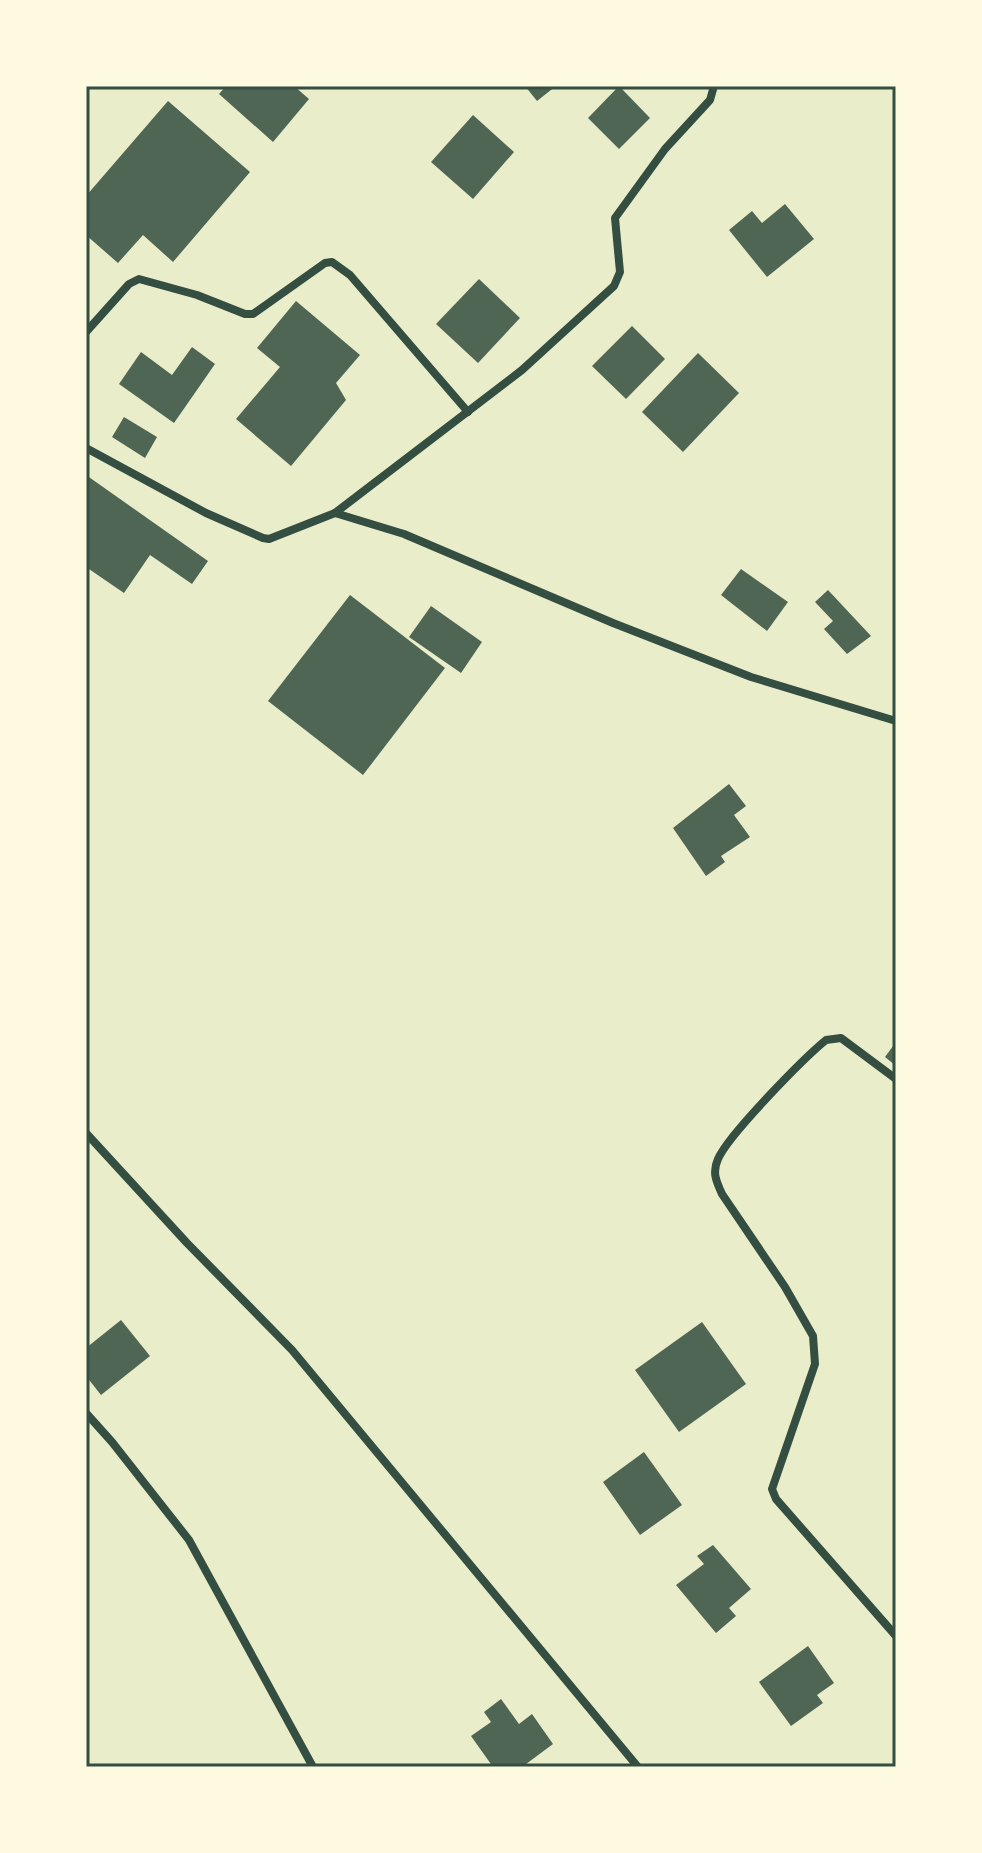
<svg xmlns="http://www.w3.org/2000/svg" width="982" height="1853" font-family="Quicksand,sans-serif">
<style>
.building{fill:#4f6655}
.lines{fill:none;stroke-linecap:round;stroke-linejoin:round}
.minor{stroke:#344e41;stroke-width:8}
.neatline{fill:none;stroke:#344e41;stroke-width:3}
</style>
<rect width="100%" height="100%" fill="#e9edc9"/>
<!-- building -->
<g class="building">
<path d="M226 86H294L309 99 273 142 219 94Z"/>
<path d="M525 86H556L537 101Z"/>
<path d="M619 86 650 118 619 149 588 118Z"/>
<path d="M168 101 250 172 173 262 143 235 118 263 86 235V196Z"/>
<path d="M473 115 514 152 473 199 431 162Z"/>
<path d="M785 204 814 239 767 277 729 230 752 211 762 223Z"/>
<path d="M479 279 520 318 478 363 436 324Z"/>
<path d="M296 301 360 355 336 383 346 400 291 466 236 419 280 367 257 348Z"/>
<path d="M632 326 665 359 626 399 592 366Z"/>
<path d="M192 347 215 364 174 423 119 384 141 352 172 375Z"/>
<path d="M698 353 739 393 683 452 642 412Z"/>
<path d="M124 417 157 437 145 458 112 437Z"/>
<path d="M86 475 208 561 192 584 150 555 124 593 86 567Z"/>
<path d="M741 569 788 602 767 631 721 595Z"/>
<path d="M828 590 871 636 847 654 824 629 833 621 815 602Z"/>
<path d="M350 595 445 668 363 775 268 701Z"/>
<path d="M431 606 482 642 461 673 409 637Z"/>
<path d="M729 784 746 806 734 815 750 837 721 856 725 862 706 876 673 828Z"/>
<path d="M896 1042V1066L885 1057Z"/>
<path d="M121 1320 150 1356 101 1395 86 1376V1348Z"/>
<path d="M702 1322 746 1384 679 1432 635 1370Z"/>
<path d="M644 1452 682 1505 640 1535 603 1482Z"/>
<path d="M713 1545 751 1589 729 1608 736 1616 716 1633 676 1585 704 1564 697 1556Z"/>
<path d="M808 1646 834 1683 817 1695 823 1703 791 1726 759 1682Z"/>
<path d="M501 1699 519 1724 532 1714 553 1744 522 1767H493L471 1736 491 1722 484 1712Z"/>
</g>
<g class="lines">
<!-- minor -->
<g class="minor">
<path d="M86 332 129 284 139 279 197 295 245 314H253L325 263 332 262 350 275 468 412"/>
<path d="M86 448 206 513 263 538 269 539 335 513 404 534 613 623 751 677 896 721"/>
<path d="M335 513 522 370 614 286 620 272 615 218 665 149 710 100 714 86"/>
<path d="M896 1079 841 1038 826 1040C804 1058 728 1135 718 1159 712 1172 716 1181 722 1194L785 1287 813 1336 815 1364 772 1489 776 1499 896 1636"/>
<path d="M86 1133 187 1243 292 1350 638 1767"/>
<path d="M86 1413 112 1442 189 1540 313 1767"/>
</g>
</g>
<!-- border -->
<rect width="982" height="1853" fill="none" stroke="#fefae0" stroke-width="176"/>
<rect x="88" y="88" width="806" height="1677" class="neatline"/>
</svg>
